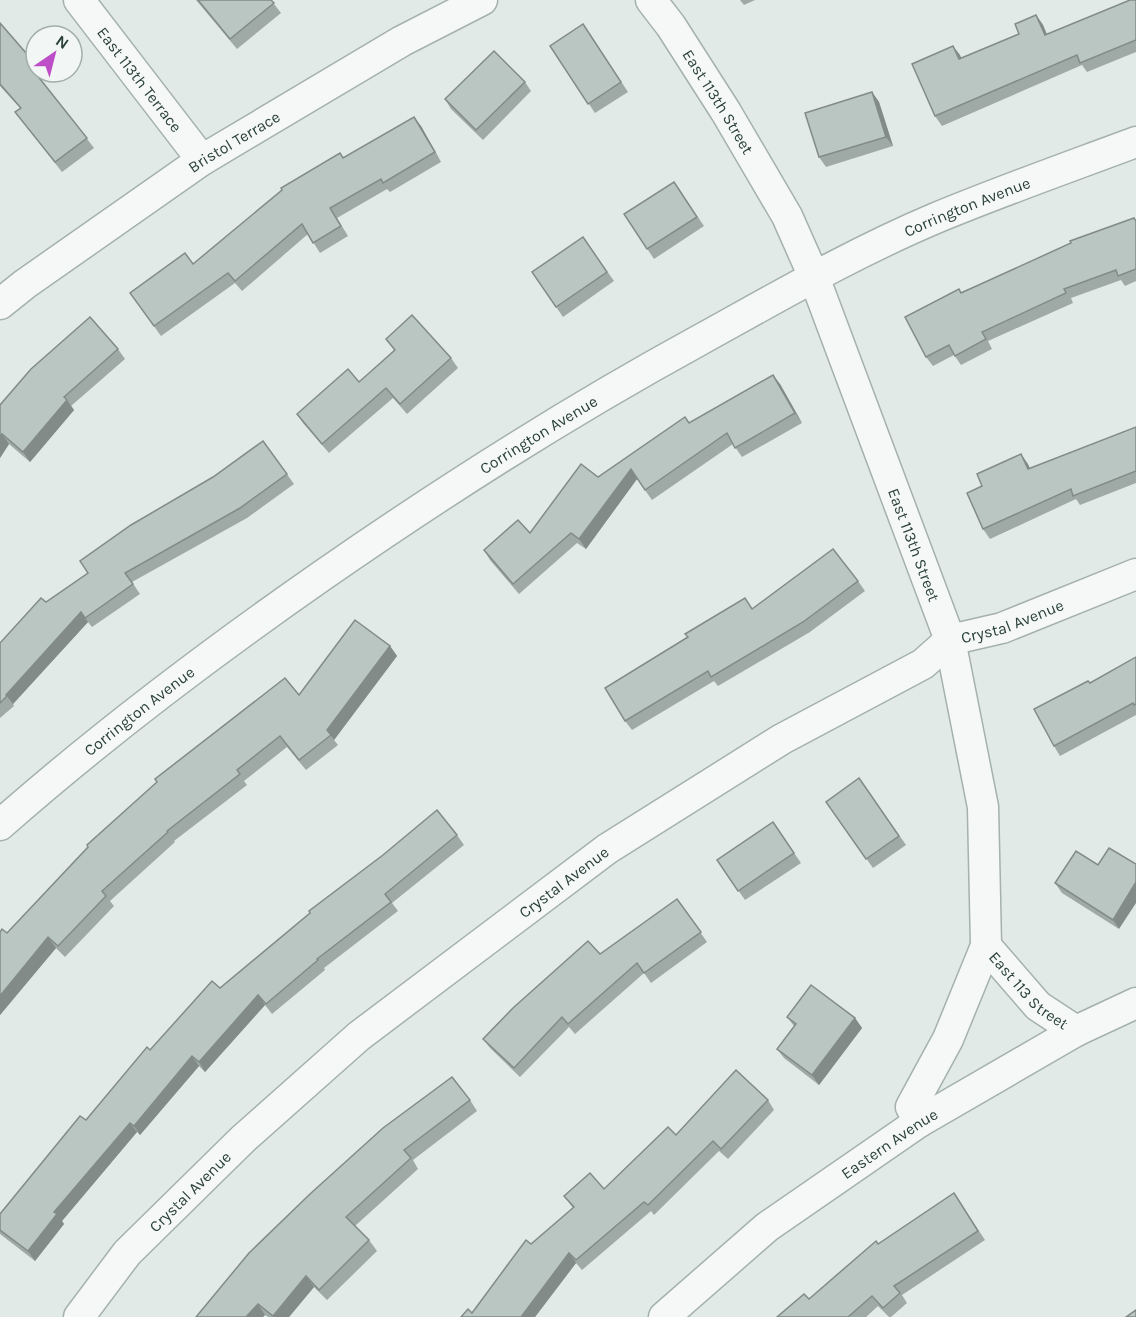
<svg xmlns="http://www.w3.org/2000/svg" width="1136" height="1317" font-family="Karla,sans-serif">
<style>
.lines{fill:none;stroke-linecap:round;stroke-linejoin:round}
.minor-casing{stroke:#a4b1ac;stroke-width:33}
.minor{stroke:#f5f8f7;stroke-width:30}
.wall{fill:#9faaa7}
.shaded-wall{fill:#828b88}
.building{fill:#b9c6c2;stroke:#828b88;stroke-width:1.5}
.labels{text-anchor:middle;stroke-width:5;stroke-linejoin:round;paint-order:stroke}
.street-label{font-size:16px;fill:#2b413a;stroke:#f2f7f5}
</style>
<rect width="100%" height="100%" fill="#e2eae7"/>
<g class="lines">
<defs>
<g id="minor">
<path id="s1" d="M79 0 202 160"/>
<path id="s2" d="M651 0 671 26 726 112 787 216 814 277 950 640 983 807 986 946 948 1039 911 1107 919 1122"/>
<path id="s3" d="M0 304 25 284 202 160 402 41 482 0"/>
<path id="s4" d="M0 825C102 735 211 653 323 575 444 491 568 412 698 341 776 298 853 253 936 218 1001 191 1069 167 1136 142"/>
<path id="s5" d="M986 946 1038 1006 1076 1031"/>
<path id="s6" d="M79 1317 127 1253 243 1139 359 1036 607 849 782 739 923 664 950 640 1002 628 1136 574"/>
<path id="s7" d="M664 1317 767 1227 919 1122 1076 1031 1136 1003"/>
</g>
</defs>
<!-- minor casing -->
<use href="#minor" class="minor-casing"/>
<!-- minor -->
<use href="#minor" class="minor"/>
</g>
<!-- wall -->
<g class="wall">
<path d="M196 0H271L281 13 237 49Z"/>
<path d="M740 0H755L744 5Z"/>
<path d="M1136 0V52L1087 72 1082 65 942 126 935 116 953 46 961 58 1019 34 1036 15 1043 25 1047 34Z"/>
<path d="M0 23 33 61 36 65V72H39L37 74 94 148 62 172 15 112 20 108 0 86Z"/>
<path d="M590 34 628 92 595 113 550 46Z"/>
<path d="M525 82 531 91 483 140 451 109 445 99Z"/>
<path d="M872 92 879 102 893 146 826 167 819 157Z"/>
<path d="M421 126 441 162 390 192 387 189 337 218 348 236 320 253 308 234 242 291 235 283 161 336 130 293 193 264 343 158Z"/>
<path d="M674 182 704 226 654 259 624 214Z"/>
<path d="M1136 220V281L1125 286 1121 280 1071 298 1073 303 988 341 992 349 961 365 954 355 933 366 926 357 961 292Z"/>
<path d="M583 237 614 281 563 317 532 272Z"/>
<path d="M386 339 451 358 458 368 407 414 393 398 329 453 303 423 297 414 359 382 394 350Z"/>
<path d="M118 349 125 359 71 406 74 410 30 462 9 444 0 458V405Z"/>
<path d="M780 384 802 423 742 457 733 444 652 500 637 479 586 549 577 543 519 594 490 560 484 550 530 533 598 477 689 423Z"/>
<path d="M1136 427V483L1080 505 1076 499 990 539 983 529 982 486 1021 454 1030 469Z"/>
<path d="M263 441 294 484 247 518 132 582 140 594 92 627 88 622 13 704 14 706 0 718V643L46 602 88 573 213 477Z"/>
<path d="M858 581 865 591 810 632 718 686 714 681 632 730 625 721 753 609Z"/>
<path d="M390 646 397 656 334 740 338 745 306 770 287 747 244 781 247 785 174 841 175 842 110 901 114 906 65 957 56 948 0 1015V932L7 933 299 695Z"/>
<path d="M1136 657V715L1060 756 1054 746 1090 683Z"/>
<path d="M859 778 906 845 873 868 826 802Z"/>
<path d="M773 822 801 863 745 900 717 860Z"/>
<path d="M457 835 464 845 392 903 398 911 324 968 325 970 272 1014 265 1005 205 1072 199 1066 140 1135 137 1132 62 1221 64 1224 35 1261 0 1234V1214L150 1050 220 988Z"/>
<path d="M1076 851 1119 929 1062 893 1055 883Z"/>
<path d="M677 899 707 942 651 983 644 973 575 1034 569 1027 520 1077 490 1048 483 1039Z"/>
<path d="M787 1017 855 1018 862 1028 819 1085 784 1058 777 1049 794 1026Z"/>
<path d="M736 1070 768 1100 774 1110 728 1159 719 1151 654 1215 651 1211 582 1270 576 1263 535 1317H461L468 1309 472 1313 526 1240 531 1244 573 1208 564 1196 590 1173 604 1189 668 1127 676 1135Z"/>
<path d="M470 1100 477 1111 413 1160 418 1169 355 1226 369 1240 377 1251 327 1300 314 1287 289 1317H268L265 1315 263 1317H196L310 1194Z"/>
<path d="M954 1193 985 1240 902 1295 907 1303 891 1317H889L878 1306 866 1317H777L809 1299 878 1244Z"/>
</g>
<!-- shaded-wall -->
<g class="shaded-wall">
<path d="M1036 15 1043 25 1051 45 1045 35Z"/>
<path d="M953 46 960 55 966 69 959 59Z"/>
<path d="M872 92 879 102 893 146 886 137Z"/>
<path d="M414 117 421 126 441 162Z"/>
<path d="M773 375 780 384 802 423 795 413Z"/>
<path d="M67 400 74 410 30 462 23 452Z"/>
<path d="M2 434 9 444 0 458V438Z"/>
<path d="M1021 454 1028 464 1035 479 1028 469Z"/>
<path d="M631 469 637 479 586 549 579 539Z"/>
<path d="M81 612 88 622 13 704 6 695Z"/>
<path d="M390 646 397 656 334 740 327 730Z"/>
<path d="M1136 882V903L1119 929 1113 920Z"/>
<path d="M48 937 56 948 0 1015V996Z"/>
<path d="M258 995 265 1005 205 1072 199 1062Z"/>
<path d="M855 1018 862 1028 819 1085 812 1075Z"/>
<path d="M192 1056 199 1066 140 1135 134 1126Z"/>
<path d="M130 1123 137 1132 62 1221 64 1224 35 1261 28 1251 54 1212Z"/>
<path d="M569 1253 576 1263 535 1317H521Z"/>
<path d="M306 1276 314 1287 289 1317H273Z"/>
<path d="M258 1304 265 1315 263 1317H246Z"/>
</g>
<!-- building -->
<g class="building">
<path d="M198 0H271L274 3 230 39Z"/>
<path d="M1130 0H1136V40L1080 63 1077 55 935 116 912 64 953 46 959 59 1019 34 1015 24 1036 15 1045 35Z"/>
<path d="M0 23 33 61 29 65 87 138 55 162 15 112 21 108 0 84Z"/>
<path d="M583 24 621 82 588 104 550 46Z"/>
<path d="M494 51 525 82 476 130 445 99Z"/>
<path d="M872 92 886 137 819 157 805 113Z"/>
<path d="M414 117 435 152 383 183 381 179 330 208 341 226 313 243 302 224 235 281 228 273 154 326 130 293 185 253 193 264 282 190 281 188 340 153 343 158Z"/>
<path d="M674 182 697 217 647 249 624 214Z"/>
<path d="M1134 218 1136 221V269L1118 276 1116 270 1064 289 1066 293 982 332 986 339 955 356 949 345 926 357 905 317 959 289 961 293 1071 243 1070 241Z"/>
<path d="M583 237 607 272 556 307 532 272Z"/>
<path d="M412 315 451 358 400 404 386 388 322 444 297 414 348 369 359 382 395 350 386 339Z"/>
<path d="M90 317 118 349 64 397 67 400 23 452 2 434 0 438V405L31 369Z"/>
<path d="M773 375 795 413 735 448 727 433 645 490 631 469 579 539 571 533 513 584 484 550 518 520 530 533 581 464 598 477 685 417 689 423Z"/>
<path d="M1136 427V471L1073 496 1071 489 983 529 967 493 982 486 977 474 1021 454 1028 469Z"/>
<path d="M263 441 287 474 240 508 125 573 133 584 85 618 81 612 6 695 7 696 0 703V643L41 598 46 602 88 573 80 561 131 525 213 477Z"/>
<path d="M833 549 858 581 803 622 711 677 708 671 625 721 605 688 688 637 685 634 745 598 752 609Z"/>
<path d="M355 620 390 646 327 730 331 735 299 760 280 736 237 770 240 774 167 831 168 832 102 891 106 896 58 946 48 937 0 996V932L2 929 7 933 88 847 87 845 157 782 155 779 285 678 299 695Z"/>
<path d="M1136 657V704L1134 705 1133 703 1054 746 1034 709 1088 681 1090 683Z"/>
<path d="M859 778 899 836 866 859 826 802Z"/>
<path d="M437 810 457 835 385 894 391 902 317 959 318 960 266 1004 258 995 199 1062 192 1056 134 1126 130 1123 54 1212 57 1214 28 1251 0 1230V1214L80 1116 86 1120 147 1047 150 1050 212 981 220 988 310 913 309 911 383 855Z"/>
<path d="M773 822 794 853 738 891 717 860Z"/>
<path d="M1109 848 1136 864V882L1113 920 1055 883 1076 851 1098 865Z"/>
<path d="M677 899 701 932 644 973 637 963 568 1024 562 1017 514 1068 483 1039 513 1008 588 941 600 954Z"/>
<path d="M811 985 855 1018 812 1075 777 1049 796 1024 787 1017Z"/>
<path d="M736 1070 768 1100 721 1149 713 1141 648 1205 644 1202 576 1260 569 1253 521 1317H461L468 1309 472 1313 526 1240 531 1244 574 1207 564 1196 590 1173 604 1189 668 1127 676 1135Z"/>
<path d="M452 1077 470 1100 404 1150 411 1158 346 1217 369 1240 319 1290 306 1276 273 1316 258 1304 246 1317H196L249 1253 310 1194 383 1128Z"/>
<path d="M954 1193 978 1231 894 1286 900 1293 883 1308 872 1296 848 1317H777L804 1294 809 1299 876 1241 878 1244Z"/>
<path d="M1136 1310V1317H1126Z"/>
</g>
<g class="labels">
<!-- street labels -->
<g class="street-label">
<text dy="6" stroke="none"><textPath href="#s1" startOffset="100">East 113th Terrace</textPath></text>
<text dy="6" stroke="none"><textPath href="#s2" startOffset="122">East 113th Street</textPath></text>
<text dy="6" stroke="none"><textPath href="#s3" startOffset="285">Bristol Terrace</textPath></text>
<text dy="6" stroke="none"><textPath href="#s4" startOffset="1152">Corrington Avenue</textPath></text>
<text dy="6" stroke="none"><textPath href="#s4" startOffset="666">Corrington Avenue</textPath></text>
<text dy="6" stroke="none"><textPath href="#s2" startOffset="608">East 113th Street</textPath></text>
<text dy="6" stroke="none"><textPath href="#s6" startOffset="1176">Crystal Avenue</textPath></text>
<text dy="6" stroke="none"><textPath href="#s4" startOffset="180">Corrington Avenue</textPath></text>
<text dy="6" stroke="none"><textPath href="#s6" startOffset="654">Crystal Avenue</textPath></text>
<text dy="6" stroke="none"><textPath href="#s5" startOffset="62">East 113 Street</textPath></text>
<text dy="6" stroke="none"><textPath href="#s7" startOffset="285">Eastern Avenue</textPath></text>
<text dy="6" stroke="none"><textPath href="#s6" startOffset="168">Crystal Avenue</textPath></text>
</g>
</g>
<!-- north arrow -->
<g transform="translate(54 54) rotate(35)"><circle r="28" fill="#f2f7f5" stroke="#a2aeaa" stroke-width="1.5"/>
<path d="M0-4.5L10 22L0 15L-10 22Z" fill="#be4ec8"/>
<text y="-9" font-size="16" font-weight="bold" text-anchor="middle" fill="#2b413a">N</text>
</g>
</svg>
